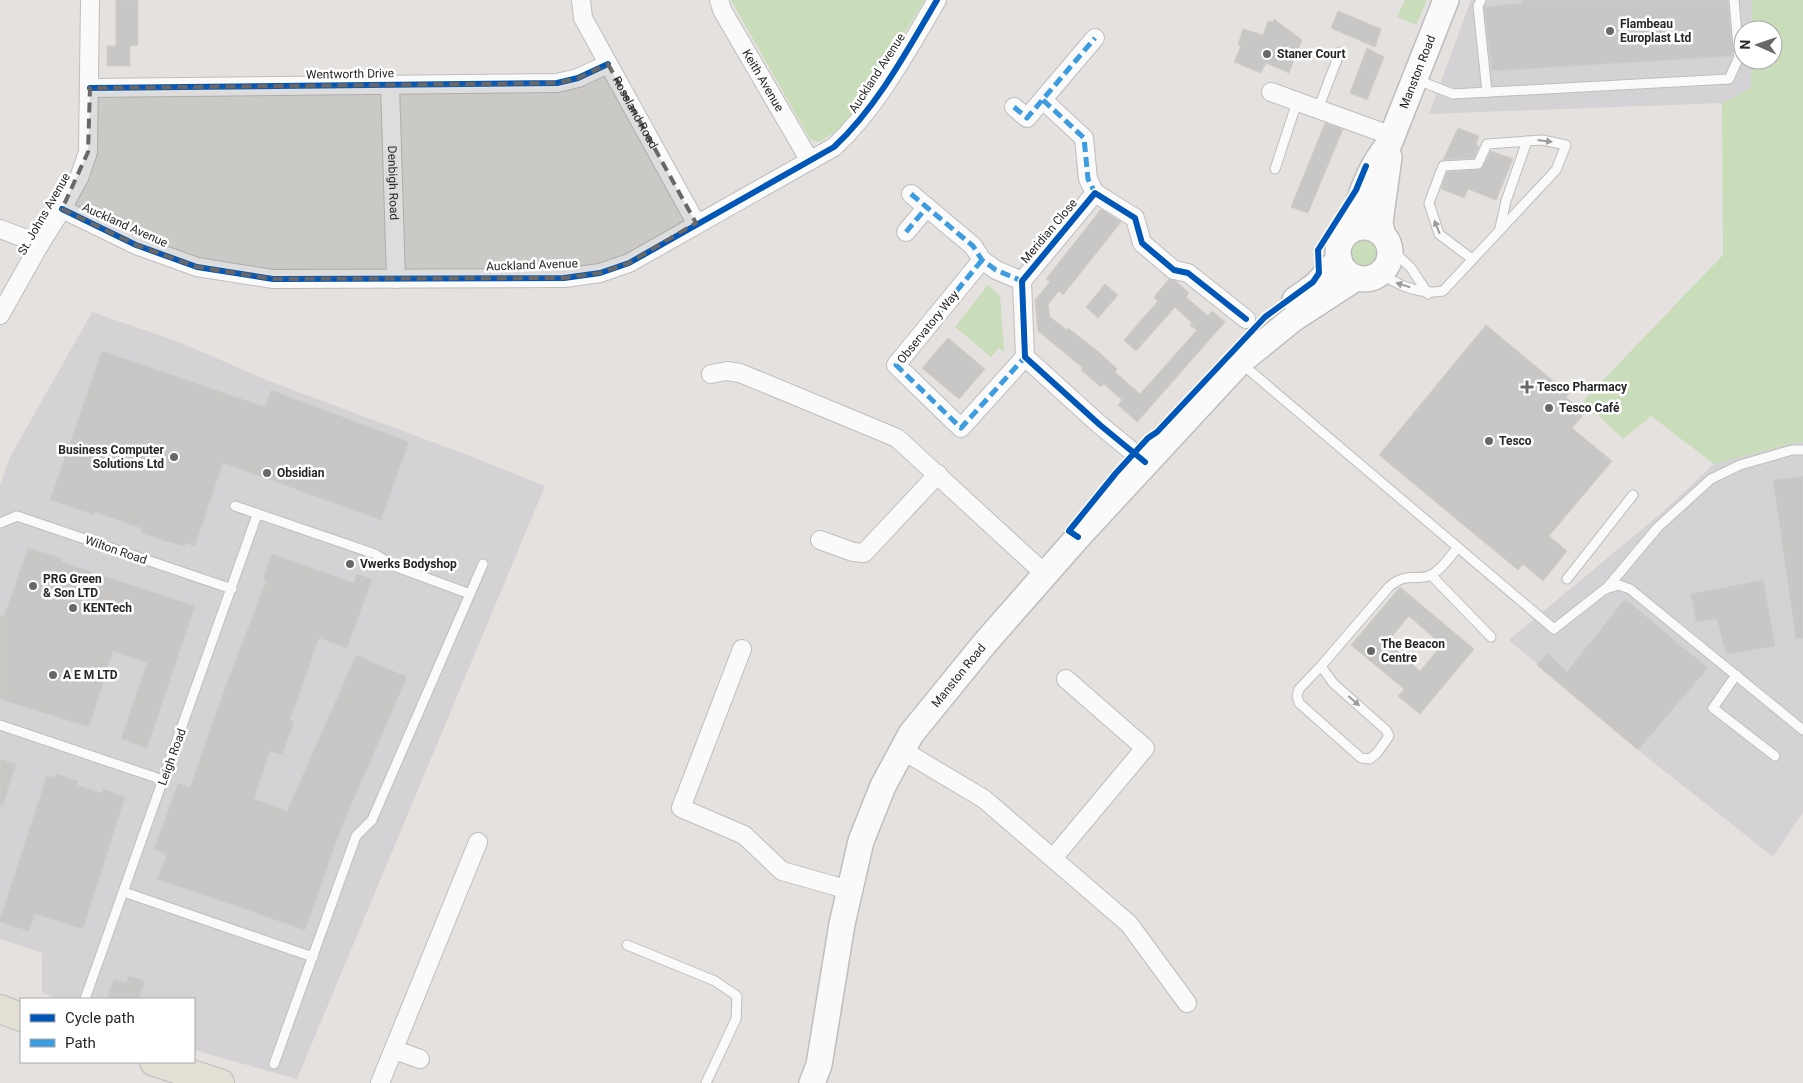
<svg xmlns="http://www.w3.org/2000/svg" width="1803" height="1083" font-family="Roboto,sans-serif">
<style>
.industrial{fill:#d5d2d5}
.green{fill:#c9ddba}
.building{fill:#c9c7c5;stroke:#cfcdca;fill-rule:evenodd}
.lines{fill:none;stroke-linecap:round;stroke-linejoin:round}
.service-casing{stroke:#bfbebf;stroke-width:11}
.minor-casing{stroke:#bfbebf;stroke-width:20}
.secondary-casing{stroke:#bfbebf;stroke-width:28}
.primary-casing{stroke:#bebdbc;stroke-width:30}
.service{stroke:#fbfafa;stroke-width:9}
.minor{stroke:#fbfafa;stroke-width:18}
.secondary{stroke:#fbfafa;stroke-width:25}
.primary{stroke:#e3dfd4;stroke-width:28}
.quiet{stroke:#3d9ce0;stroke-width:5;stroke-dasharray:10 5;stroke-linecap:butt}
.cycleway-casing{stroke:#fff;stroke-width:9}
.cycleway{stroke:#0057b8;stroke-width:6}
.oneway{fill:#9c9b9b}
.marked{fill:#696867;fill-opacity:0.2;stroke:#696867;stroke-width:4;stroke-dasharray:10 6;stroke-linejoin:round}
.poi-dot{fill:#696867;stroke:#fff;stroke-width:2}
.labels{text-anchor:middle;stroke-width:5;stroke-linejoin:round;paint-order:stroke}
.poi-label{font-size:12px;font-weight:bold;fill:#272727;stroke:#fff;text-anchor:start}
.street-label{font-size:12px;fill:#272727;stroke:#fff}
</style>
<rect width="100%" height="100%" fill="#e4e1de"/>
<!-- industrial -->
<g class="industrial">
<path d="M1471 0H1752L1751 30H1743V60H1751V88L1722 103 1429 114Z"/>
<path d="M92 312 179 342 269 381 470 456 545 486 297 1079 194 1050V999H58L42 993V953L0 939V485L10 457Z"/>
<path d="M1803 442V812L1773 857 1638 750 1509 640 1659 515 1714 464 1790 444Z"/>
</g>
<!-- green -->
<g class="green">
<path d="M731 0H925L853 114 841 127 820 142 810 139 807 134Z"/>
<path d="M1405 0H1427L1416 25 1397 17Z"/>
<path d="M1752 0H1803V442L1790 444 1714 464 1651 416 1623 439 1583 401 1723 255 1722 103 1751 88V60H1773V30H1751Z"/>
<circle cx="1364" cy="252" r="15"/>
<path d="M988 285 1000 296 1004 352 999 348 991 357 955 327Z"/>
</g>
<!-- building -->
<g class="building">
<path d="M116 0H138V45L130 46V66H107V46H116Z"/>
<path d="M1522 0H1728L1733 56 1492 71 1484 7 1522 3Z"/>
<path d="M1338 11 1381 29 1375 47 1331 28Z"/>
<path d="M1274 19 1302 40 1289 73 1266 63 1261 73 1234 62 1241 46 1238 45 1243 29 1263 35 1268 21 1273 22Z"/>
<path d="M1367 48 1384 57 1367 100 1350 93Z"/>
<path d="M1325 123 1343 129 1308 213 1291 207Z"/>
<path d="M1458 128 1479 136 1476 145 1479 146 1474 158 1443 160Z"/>
<path d="M1491 151 1513 159 1496 200 1468 189 1464 198 1441 189 1447 172 1481 169Z"/>
<path d="M1101 209 1121 222 1063 295 1059 291 1048 304 1050 317 1067 330 1068 328 1100 353 1117 369 1115 372 1140 394 1197 330 1190 325 1192 323 1175 307 1136 351 1124 340 1158 301 1154 297 1169 279 1176 281 1189 293 1186 297 1208 316 1212 311 1225 322 1137 422 1118 405 1122 400 1104 384 1101 387 1081 370 1083 368 1038 331 1035 300 1050 282 1046 279Z"/>
<path d="M1105 284 1118 295 1098 318 1086 307Z"/>
<path d="M1486 325 1569 394 1566 397 1585 413 1572 428 1612 461 1549 536 1567 551 1543 581 1523 564 1518 570 1379 455Z"/>
<path d="M948 338 985 369 959 399 922 368Z"/>
<path d="M102 351 265 407 271 390 409 442 381 520 223 463 195 546 186 543 185 546 162 540 141 533 143 529 95 512 94 515 50 500Z"/>
<path d="M1803 476V638L1796 639 1773 480Z"/>
<path d="M28 548 62 558 61 562 195 606 147 748 121 739 147 663 113 651 89 727 0 699V615L4 616Z"/>
<path d="M272 554 354 583 357 574 372 579 347 648 319 638 290 720 294 722 282 755 270 751 254 799 287 811 356 655 407 677 340 831 305 930 157 879 167 854 154 849 178 783 190 788 222 696 266 581 263 579Z"/>
<path d="M1763 580 1775 646 1726 654 1717 619 1696 622 1691 594Z"/>
<path d="M1400 587 1474 649 1420 714 1398 696 1404 689 1351 645ZM1409 616 1442 645 1420 671 1387 642Z"/>
<path d="M1625 599 1708 668 1638 750 1537 665 1548 653 1567 672Z"/>
<path d="M0 759 16 764 2 807 0 806Z"/>
<path d="M56 774 78 781 77 785 102 793 103 789 125 797 83 929 35 914 29 931 0 922V919L47 775 54 778Z"/>
<path d="M129 976 145 981 139 999H107L114 979 126 983Z"/>
</g>
<g class="lines">
<defs>
<g id="service">
<path d="M1481 0 1478 6 1487 92"/>
<path d="M1415 79 1453 94 1729 79 1739 57 1734 0"/>
<path d="M1318 109 1340 52"/>
<path d="M1275 169 1297 102"/>
<path d="M1500 228 1506 201 1527 141"/>
<path d="M1390 248 1411 268 1428 294"/>
<path d="M1380 273C1399 286 1420 295 1443 291L1556 170 1566 145 1542 140 1487 144 1478 164 1443 166 1429 203 1439 234 1472 259"/>
<path d="M1242 364 1554 629 1605 589 1619 585 1630 589 1803 730"/>
<path d="M235 506 375 554 394 566 470 594"/>
<path d="M0 523 17 516 232 589"/>
<path d="M1431 575 1491 637"/>
<path d="M1567 579 1633 495"/>
<path d="M1606 589 1658 527 1711 479 1740 465 1792 450H1803"/>
<path d="M1321 666 1333 683 1386 730 1389 736 1377 753 1370 759 1361 758 1299 703 1297 696 1299 689 1321 666 1389 587C1408 570 1418 583 1433 574 1443 568 1450 557 1457 548"/>
<path d="M1736 675 1713 708 1775 756"/>
<path d="M0 725 163 780"/>
<path d="M124 892 313 957"/>
<path d="M627 945 715 981 737 996 736 1019 706 1083"/>
<path d="M85 999 257 515"/>
<path d="M274 1064 356 836 372 820 483 564"/>
</g>
<g id="minor">
<path id="s1" d="M581 0 583 18 696 223"/>
<path id="s2" d="M719 0 722 10 810 161"/>
<path id="s3" d="M390 85 396 279"/>
<path d="M90 88 557 83 578 78 608 64"/>
<path d="M1271 92 1392 136"/>
<path d="M1043 100 1084 138 1088 179 1095 193"/>
<path d="M1014 107 1027 118 1095 38"/>
<path d="M911 194 973 246 982 260 996 270 1022 281"/>
<path d="M62 209 136 245 197 267 273 279 564 278 600 273 629 263 834 147C877 107 907 51 937 0"/>
<path d="M0 229 40 244"/>
<path d="M906 232 927 207"/>
<path d="M982 260 896 365 961 428 1025 357"/>
<path d="M0 315 40 244 62 209 79 178 88 152 90 0"/>
<path d="M711 374 727 371 740 373 897 438 1045 574"/>
<path d="M1145 462 1100 425 1025 357 1022 281 1095 193 1135 218 1142 243 1174 270 1188 273 1246 319"/>
<path d="M820 540 853 552 864 553 938 474"/>
<path d="M742 649 681 808 744 835 782 871 849 890"/>
<path d="M902 750 984 799 1129 924 1187 1003"/>
<path d="M1054 857 1145 748 1066 679"/>
<path d="M395 1050 420 1059"/>
<path d="M380 1083 478 842"/>
</g>
<g id="secondary">
<circle cx="1364" cy="253" r="26"/>
<path id="s4" d="M1352 229C1358 200 1370 167 1389 144L1446 0"/>
<path d="M1382 233 1380 222 1389 157"/>
<path d="M1295 300 1316 285 1339 259"/>
<path id="s5" d="M812 1083 819 1065 842 924 861 841 883 786 911 734 985 643 1078 537 1240 362 1293 319 1356 278"/>
</g>
<g id="primary">
<path d="M0 1009 21 1017"/>
<path d="M154 1062 220 1083"/>
</g>
</defs>
<!-- service casing -->
<use href="#service" class="service-casing"/>
<!-- minor casing -->
<use href="#minor" class="minor-casing"/>
<!-- secondary casing -->
<use href="#secondary" class="secondary-casing"/>
<!-- primary casing -->
<use href="#primary" class="primary-casing"/>
<!-- service -->
<use href="#service" class="service"/>
<!-- minor -->
<use href="#minor" class="minor"/>
<!-- secondary -->
<use href="#secondary" class="secondary"/>
<!-- primary -->
<use href="#primary" class="primary"/>
<!-- quiet -->
<g class="quiet">
<path d="M1043 100 1084 138 1088 179 1095 193"/>
<path d="M1014 107 1027 118 1095 38"/>
<path d="M911 194 973 246 982 260 996 270 1022 281"/>
<path d="M906 232 927 207"/>
<path d="M982 260 896 365 961 428 1025 357"/>
</g>
<defs>
<g id="cycleway">
<path d="M90 88 557 83 578 78 608 64"/>
<path d="M62 209 136 245 197 267 273 279 564 278 600 273 629 263 834 147C877 107 907 51 937 0"/>
<path d="M1145 462 1100 425 1025 357 1022 281 1095 193 1135 218 1142 243 1174 270 1188 273 1246 319"/>
<path d="M1078 537 1069 531 1116 473 1148 438 1157 432 1265 317 1313 282 1319 273 1318 250 1356 190 1366 166"/>
</g>
</defs>
<!-- cycleway casing -->
<use href="#cycleway" class="cycleway-casing"/>
<!-- cycleway -->
<use href="#cycleway" class="cycleway"/>
</g>
<!-- one-way arrows -->
<defs><path id="oneway-solid" d="M-6-.8H1V-3.2L6.5 0L1 3.2V.8H-6Z" transform="scale(1.25)"/></defs>
<g class="oneway">
<use href="#oneway-solid" transform="translate(1545 141) rotate(7)"/>
<use href="#oneway-solid" transform="translate(1437 227) rotate(-112)"/>
<use href="#oneway-solid" transform="translate(1403 285) rotate(-162)"/>
<use href="#oneway-solid" transform="translate(1354 701) rotate(41)"/>
</g>
<!-- marked area -->
<path class="marked" d="M608 64 696 223 629 263 600 273 564 278 273 279 197 267 136 245 62 209 88 152 90 88 557 83 578 78Z"/>
<!-- markers -->
<g class="poi-dot">
<circle cx="1610" cy="31" r="5"/>
<circle cx="1267" cy="54" r="5"/>
<path d="M1524.5 379.5h5v5h5v5h-5v5h-5v-5h-5v-5h5z"/>
<circle cx="1549" cy="408" r="5"/>
<circle cx="1489" cy="441" r="5"/>
<circle cx="174" cy="457" r="5"/>
<circle cx="267" cy="473" r="5"/>
<circle cx="350" cy="564" r="5"/>
<circle cx="33" cy="586" r="5"/>
<circle cx="73" cy="608" r="5"/>
<circle cx="1371" cy="651" r="5"/>
<circle cx="53" cy="675" r="5"/>
</g>
<g class="labels">
<!-- poi labels -->
<g class="poi-label">
<text x="1620" y="28">Flambeau<tspan x="1620" dy="14">Europlast Ltd</tspan></text>
<text x="1277" y="58">Staner Court</text>
<text x="1537" y="391">Tesco Pharmacy</text>
<text x="1559" y="412">Tesco Café</text>
<text x="1499" y="445">Tesco</text>
<text x="164" y="454" text-anchor="end">Business Computer<tspan x="164" dy="14">Solutions Ltd</tspan></text>
<text x="277" y="477">Obsidian</text>
<text x="360" y="568">Vwerks Bodyshop</text>
<text x="43" y="583">PRG Green<tspan x="43" dy="14">&amp; Son LTD</tspan></text>
<text x="83" y="612">KENTech</text>
<text x="1381" y="648">The Beacon<tspan x="1381" dy="14">Centre</tspan></text>
<text x="63" y="679">A E M LTD</text>
</g>
<!-- street labels -->
<g class="street-label">
<text dy="4" stroke="none"><textPath href="#s4" startOffset="171">Manston Road</textPath></text>
<text transform="translate(877 73) rotate(-57)" y="4">Auckland Avenue</text>
<text transform="translate(350 74) rotate(-1)" y="4">Wentworth Drive</text>
<text dy="4" stroke="none"><textPath href="#s2" startOffset="92">Keith Avenue</textPath></text>
<text dy="4" stroke="none"><textPath href="#s1" startOffset="126">Rossland Road</textPath></text>
<text dy="4" stroke="none"><textPath href="#s3" startOffset="98">Denbigh Road</textPath></text>
<text transform="translate(44 214) rotate(-60)" y="4">St. Johns Avenue</text>
<text transform="translate(125 225) rotate(24)" y="4">Auckland Avenue</text>
<text transform="translate(1049 231) rotate(-50)" y="4">Meridian Close</text>
<text transform="translate(532 265) rotate(-2)" y="4">Auckland Avenue</text>
<text transform="translate(928 327) rotate(-51)" y="4">Observatory Way</text>
<text transform="translate(116 550) rotate(19)" y="4">Wilton Road</text>
<text dy="4" stroke="none"><textPath href="#s5" startOffset="441">Manston Road</textPath></text>
<text transform="translate(172 757) rotate(-70)" y="4">Leigh Road</text>
</g>
</g>
<!-- legend -->
<rect x="20" y="998" width="175" height="65" fill="#ffffff" stroke="#a9a9a9"/>
<rect x="30" y="1014" width="25" height="8" fill="#0057b8" stroke="#a9a9a9"/>
<text x="65" y="1023" font-size="15" fill="#272727">Cycle path</text>
<rect x="30" y="1039" width="25" height="8" fill="#3d9ce0" stroke="#a9a9a9"/>
<text x="65" y="1048" font-size="15" fill="#272727">Path</text>
<!-- north arrow -->
<g transform="translate(1758 45) rotate(272)"><circle r="24" fill="#ffffff" stroke="#a9a9a9"/>
<path d="M0-4L9 19L0 12L-9 19Z" fill="#696867"/>
<text y="-8" font-size="14" font-weight="bold" text-anchor="middle" fill="#272727">N</text>
</g>
</svg>
